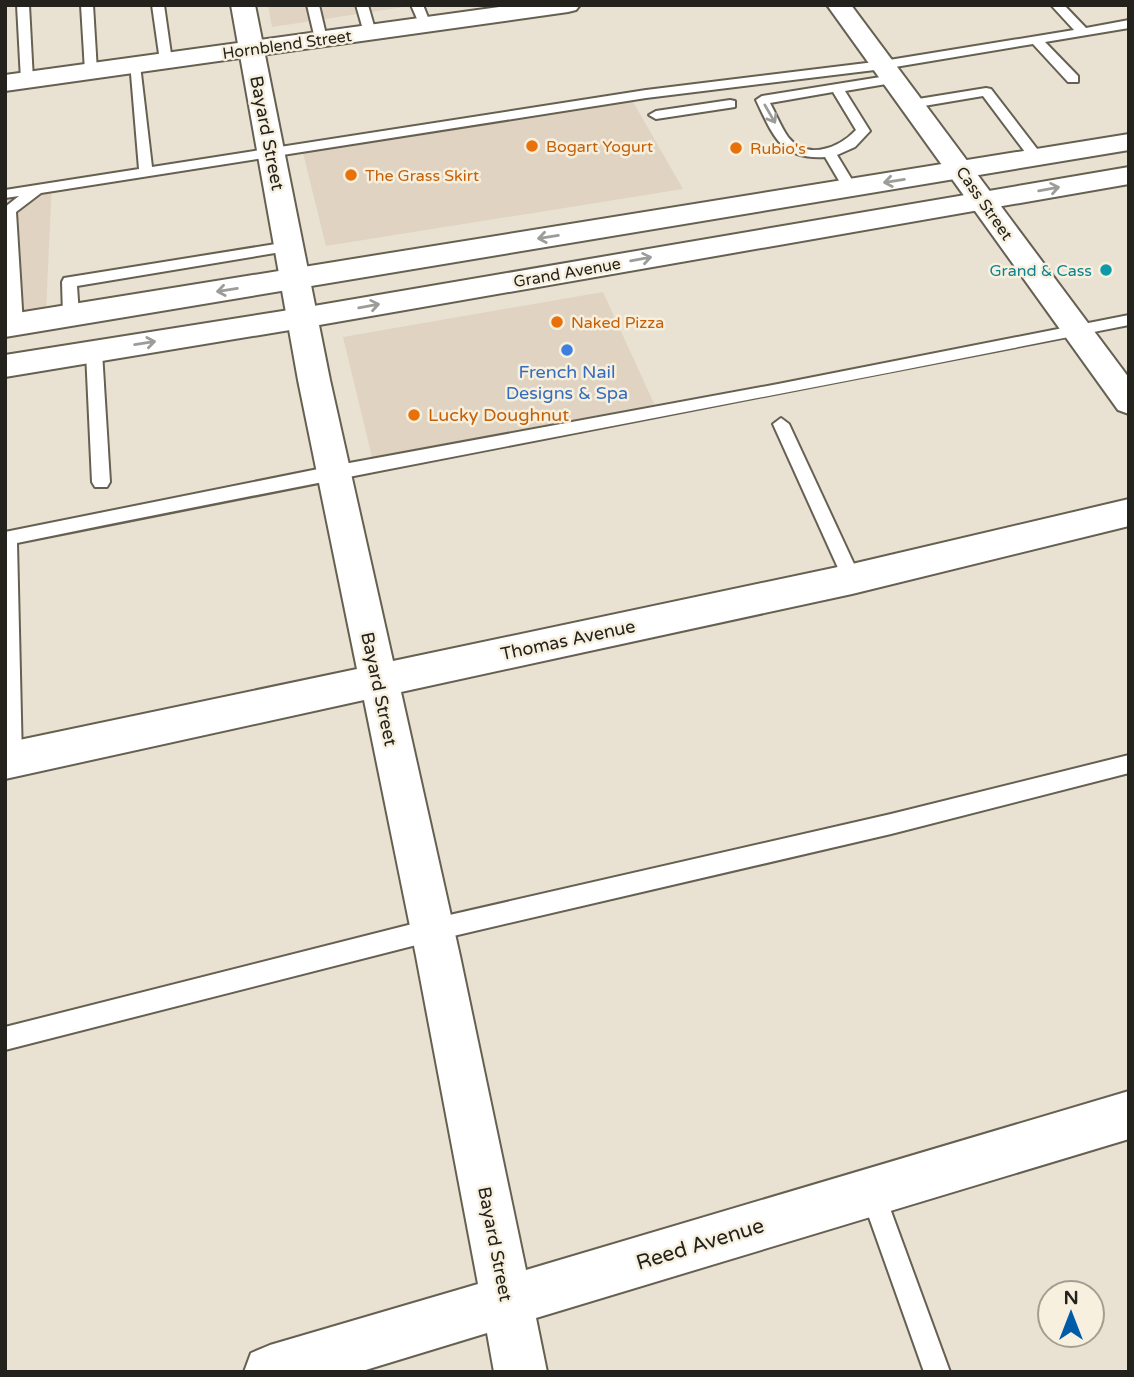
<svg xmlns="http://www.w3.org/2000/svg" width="1134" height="1377" font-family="'Varela Round',sans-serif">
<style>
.commercial{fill:#e0d3c1}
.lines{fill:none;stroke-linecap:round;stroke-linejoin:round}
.service-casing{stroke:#666052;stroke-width:4}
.minor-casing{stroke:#666052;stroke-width:4}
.tertiary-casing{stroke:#666052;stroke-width:4}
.primary-casing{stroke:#666052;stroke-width:4}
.service{fill:#fff;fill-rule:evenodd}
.minor{fill:#fff;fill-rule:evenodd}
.tertiary{fill:#fff;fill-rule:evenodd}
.primary{fill:#fff;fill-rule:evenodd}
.oneway{stroke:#9c9c99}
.food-dot{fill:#e8710a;stroke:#f7f0df;stroke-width:2.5}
.culture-dot{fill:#0f9aa8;stroke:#f7f0df;stroke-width:2.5}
.shop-dot{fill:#3f7fe0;stroke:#f7f0df;stroke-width:2.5}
.labels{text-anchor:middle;stroke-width:5;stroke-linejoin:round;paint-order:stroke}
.far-street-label{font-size:16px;fill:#24221c;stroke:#f7f0df}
.far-food-label{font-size:16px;fill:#c56008;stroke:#f7f0df;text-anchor:start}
.far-culture-label{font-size:16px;fill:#0d838f;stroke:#f7f0df;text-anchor:end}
.street-label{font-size:18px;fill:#24221c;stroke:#f7f0df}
.shop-label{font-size:18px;fill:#366cbe;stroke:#f7f0df}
.food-label{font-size:18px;fill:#c56008;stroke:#f7f0df;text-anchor:start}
.near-street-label{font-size:21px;fill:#24221c;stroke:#f7f0df}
</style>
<rect width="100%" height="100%" fill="#e9e2d2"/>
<!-- commercial -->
<g class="commercial">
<path d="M268 5H417L272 27Z"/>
<path d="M632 100 683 189 326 246 303 153Z"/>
<path d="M52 182 46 311 5 316V190Z"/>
<path d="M603 292 656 408 373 461 343 337Z"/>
</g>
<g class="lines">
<defs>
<g id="service">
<path d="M17 5H29L33 80 27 84 21 80Z"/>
<path d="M81 5H93L97 71 91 75 85 71Z"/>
<path d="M152 5H164L172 61 170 64H162L160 61Z"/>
<path d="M307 5H319L327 39 325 42H317L315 39Z"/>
<path d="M356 5H368L376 33 374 36 364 33Z"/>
<path d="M411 5H423L431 25 429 28H421Z"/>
<path d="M1051 5H1064L1086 28 1129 20V28L1045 42 1078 76V82H1068L1033 44 883 69 646 98 41 193 16 212 23 325 15 330 7 325 5 207 19 196 5 198V190L139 169 130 62H138L140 65 152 167 646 90 883 61 1074 30Z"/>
<path d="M893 75 899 79 898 82 845 91 870 131 855 147 837 155 857 188 850 192 845 191 825 157C780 160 773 135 756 100L762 96ZM833 92 856 130C839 148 807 161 788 137 781 127 776 114 770 103Z"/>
<path d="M986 88 991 89 1041 154V160H1031L983 96 912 108 905 104 912 100Z"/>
<path d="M730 100 735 101V107L656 119 649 115 656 111Z"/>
<path d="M288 242 293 244 295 247 293 250 77 286 79 315 71 320 63 315 62 282 64 278Z"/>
<path d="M1129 315V325C758 400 387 467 17 543L22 760 19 766 12 769 5 766V532L333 466 778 384Z"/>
<path d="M94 347 102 352 110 482 107 487H95L92 482 86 352Z"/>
<path d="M781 418 789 424 861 579 858 584 852 586 846 584 843 579 773 424Z"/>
<path d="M1129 755V773L891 834 432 941 5 1050V1027L432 919 891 814Z"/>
<path d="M872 1180 881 1183 884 1192 950 1372H924L860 1192 863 1183Z"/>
</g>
<path id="minor" d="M231 5H255L330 380 393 661 852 564 1129 499V526L852 594 401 692 460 956 526 1270 1129 1091V1139L536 1318 547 1372H494L487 1333 359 1372H244L251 1353 270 1345 478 1284 416 956 364 700 5 779V743L357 669 298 380Z"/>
<g id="tertiary">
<path d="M514 5H580L576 10 568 12 5 91V75Z"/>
<path d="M827 5H851L1129 378V414L1118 410Z"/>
</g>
<g id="primary">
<path d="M1129 134V150L5 337V315Z"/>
<path d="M1129 167V184L302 328 5 377V355L302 308Z"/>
</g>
</defs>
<!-- service casing -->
<use href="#service" class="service-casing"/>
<!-- minor casing -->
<use href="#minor" class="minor-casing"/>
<!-- tertiary casing -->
<use href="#tertiary" class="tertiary-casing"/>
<!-- primary casing -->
<use href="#primary" class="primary-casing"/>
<!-- service -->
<use href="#service" class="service"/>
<!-- minor -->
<use href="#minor" class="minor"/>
<!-- tertiary -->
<use href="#tertiary" class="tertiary"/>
<!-- primary -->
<use href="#primary" class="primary"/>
</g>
<!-- one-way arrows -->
<defs><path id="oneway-shaft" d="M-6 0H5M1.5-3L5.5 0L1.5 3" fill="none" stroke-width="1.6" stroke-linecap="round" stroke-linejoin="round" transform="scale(1.75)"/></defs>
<g class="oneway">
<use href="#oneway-shaft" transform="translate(770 114) rotate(60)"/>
<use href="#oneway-shaft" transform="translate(894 181) rotate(171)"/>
<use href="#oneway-shaft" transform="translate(1049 189) rotate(-10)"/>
<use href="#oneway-shaft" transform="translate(548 237) rotate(171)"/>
<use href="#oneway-shaft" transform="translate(641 259) rotate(-10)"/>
<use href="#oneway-shaft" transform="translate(227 290) rotate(171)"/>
<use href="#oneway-shaft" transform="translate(369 306) rotate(-10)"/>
<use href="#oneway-shaft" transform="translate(145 343) rotate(-9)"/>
</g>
<!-- markers -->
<g class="food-dot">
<circle cx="532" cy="146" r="7"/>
<circle cx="736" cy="148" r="7"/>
<circle cx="351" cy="175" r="7"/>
<circle cx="557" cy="322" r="7"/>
<circle cx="414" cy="415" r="7"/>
</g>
<circle class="culture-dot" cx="1106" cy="270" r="7"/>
<circle class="shop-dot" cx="567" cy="350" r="7"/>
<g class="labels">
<!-- far-street labels -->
<g class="far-street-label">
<text transform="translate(287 44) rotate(-8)" y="6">Hornblend Street</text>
<text transform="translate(985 203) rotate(55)" y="6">Cass Street</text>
<text transform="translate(567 272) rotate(-10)" y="6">Grand Avenue</text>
</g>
<!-- far-food labels -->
<g class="far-food-label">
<text x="546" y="152">Bogart Yogurt</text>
<text x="750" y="154">Rubio's</text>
<text x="365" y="181">The Grass Skirt</text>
<text x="571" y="328">Naked Pizza</text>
</g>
<!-- far-culture labels -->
<g class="far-culture-label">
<text x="1092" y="276">Grand &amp; Cass</text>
</g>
<!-- street labels -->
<g class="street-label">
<text transform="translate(267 133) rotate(79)" y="6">Bayard Street</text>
<text transform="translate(568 640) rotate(-12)" y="6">Thomas Avenue</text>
<text transform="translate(379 689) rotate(78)" y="6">Bayard Street</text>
<text transform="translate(495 1244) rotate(79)" y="6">Bayard Street</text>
</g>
<!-- shop labels -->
<g class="shop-label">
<text x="567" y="378">French Nail<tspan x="567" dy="21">Designs &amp; Spa</tspan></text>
</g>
<!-- food labels -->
<g class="food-label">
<text x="428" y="421">Lucky Doughnut</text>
</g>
<!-- near-street labels -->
<g class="near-street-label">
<text transform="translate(700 1244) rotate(-17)" y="7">Reed Avenue</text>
</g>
</g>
<!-- border -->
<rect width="1134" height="1377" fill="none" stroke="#24221c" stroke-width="14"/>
<!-- north arrow -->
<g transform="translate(1071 1314)"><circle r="33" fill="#f7f0df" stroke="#a39e91" stroke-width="2"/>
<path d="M0-5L12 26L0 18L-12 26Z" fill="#005ba9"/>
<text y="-10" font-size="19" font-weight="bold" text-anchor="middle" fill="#24221c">N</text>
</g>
</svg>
